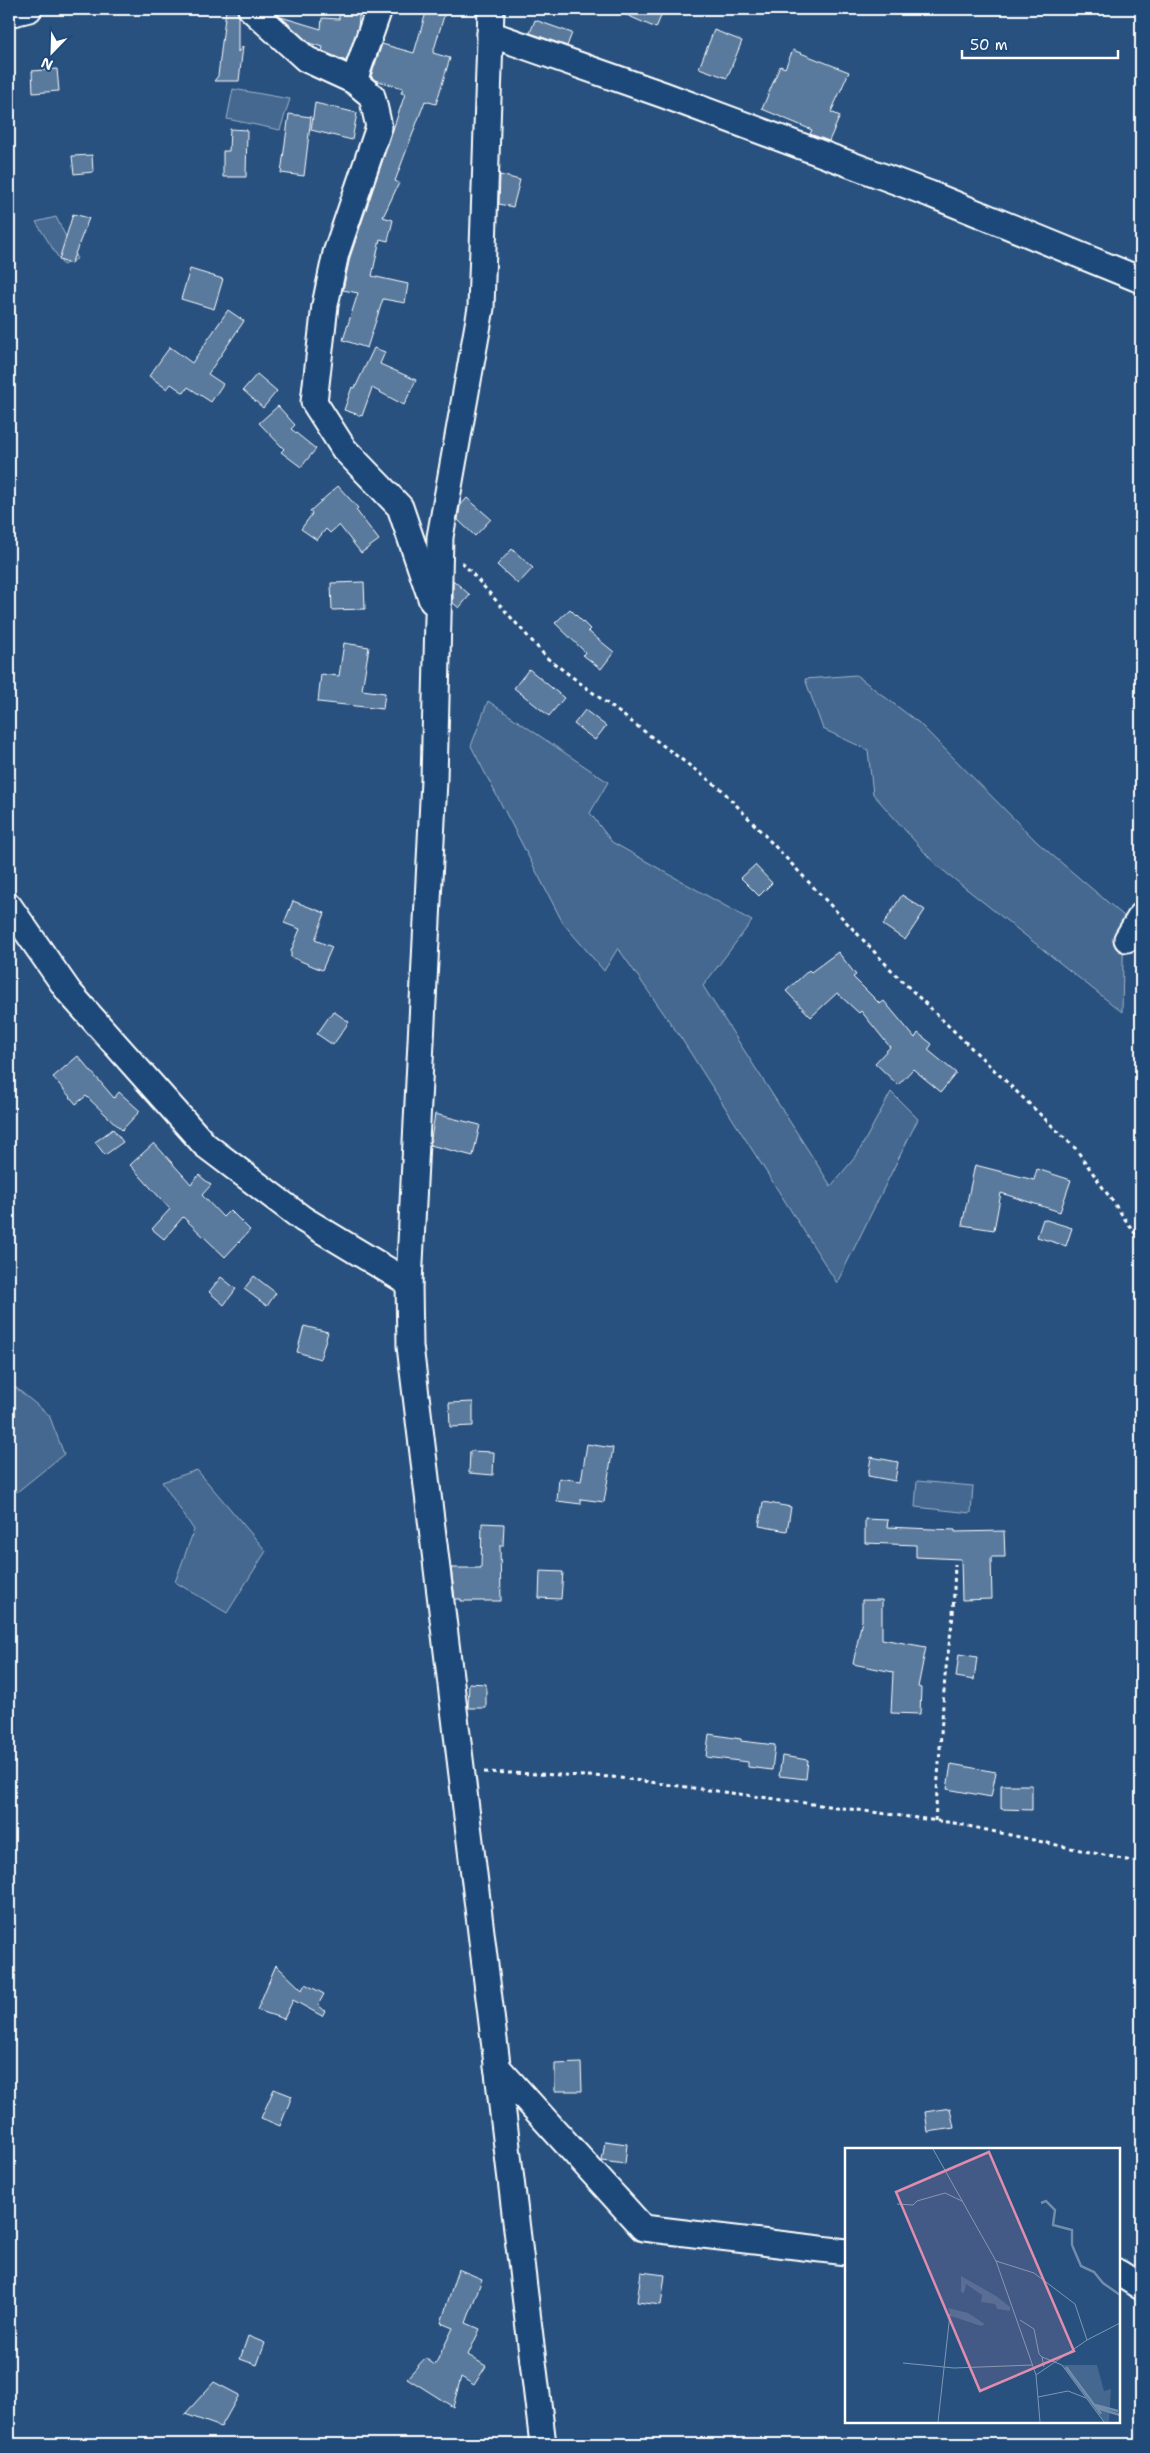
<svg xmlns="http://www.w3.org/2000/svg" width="1150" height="2453" font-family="'Shantell Sans',sans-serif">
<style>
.green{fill:#446890;stroke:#a2b4c8}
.building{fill:#5a7a9d;stroke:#fff}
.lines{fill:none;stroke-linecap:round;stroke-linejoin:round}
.street-casing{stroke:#fff;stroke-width:29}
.path{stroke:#fff;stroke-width:3;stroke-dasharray:4 4;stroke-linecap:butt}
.street{stroke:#1f4a7a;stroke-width:25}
.inset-river{fill:none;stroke:#718dab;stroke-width:2.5}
.inset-road{fill:none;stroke:#7e97b2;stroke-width:1}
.view{fill:#e08cad;fill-opacity:0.15;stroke:#e08cad;stroke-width:2.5}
.inset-edge{fill:none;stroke:#fff;stroke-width:2.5}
</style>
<rect width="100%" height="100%" fill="#28517f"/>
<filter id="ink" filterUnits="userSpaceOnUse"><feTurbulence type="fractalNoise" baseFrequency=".02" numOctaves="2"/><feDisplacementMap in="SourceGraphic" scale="10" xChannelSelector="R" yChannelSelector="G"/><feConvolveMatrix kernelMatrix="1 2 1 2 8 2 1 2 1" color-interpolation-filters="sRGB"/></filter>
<g filter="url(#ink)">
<!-- green -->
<g class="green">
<path d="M233 89 290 99 280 130 227 119Z"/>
<path d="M56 217 77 259 63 265 36 222Z"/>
<path d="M856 675 919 723 1038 843 1124 916 1122 1012 935 864 873 794 868 750 823 729 805 679Z"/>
<path d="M488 701 608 782 590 813 612 842 752 921 703 986 831 1186 857 1155 891 1092 918 1119 837 1283 681 1038 618 948 604 971 563 923 471 746Z"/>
<path d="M9 1382 49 1415 64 1454 17 1492 9 1483Z"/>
<path d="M197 1470 266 1551 227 1613 175 1582 194 1530 162 1482Z"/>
<path d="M917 1481 973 1486 971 1513 915 1507Z"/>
</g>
<!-- building -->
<g class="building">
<path d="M226 9H237L238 15V52L243 46 239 81H214L218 76Z"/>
<path d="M344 9H360L358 27 346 61 322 51 323 47 309 43 281 17 321 29 322 18 339 19V14H343Z"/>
<path d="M427 9H446L433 53 450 58 436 104 425 101 395 181 399 183 383 217 393 220 388 241 380 239 372 276 408 284 405 303 383 299 367 348 343 340 358 293 343 290 350 257 405 94 401 93 403 88 375 80 371 76 382 44 414 53Z"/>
<path d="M613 9H664L656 28Z"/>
<path d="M535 20 572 33 567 46 530 33Z"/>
<path d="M714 30 742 41 727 78 699 68Z"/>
<path d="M793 50 849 72 831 112 840 116 829 141 810 134 812 130 762 109 780 66 785 68Z"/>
<path d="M57 69 59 91 33 93 32 71Z"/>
<path d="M315 103 357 113 352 140 311 130Z"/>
<path d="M289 114 311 117 304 176 281 173Z"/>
<path d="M230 129 247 130 246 177H223V151H229Z"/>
<path d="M92 155 93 172 74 174 72 156Z"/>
<path d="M500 175 520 180 513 207 499 204Z"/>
<path d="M73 214 89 218 71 264 59 260Z"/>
<path d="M190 269 223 279 214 309 181 299Z"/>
<path d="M228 310 244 321 208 374 223 384 211 402 188 387 184 393 171 384 167 389 149 376 170 347 192 363Z"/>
<path d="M374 348 385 352 380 364 416 380 404 405 372 388 362 416 344 410 352 387 355 388Z"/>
<path d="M257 374 277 391 263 408 243 390Z"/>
<path d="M278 406 295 425 291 429 316 449 301 467 281 452 284 449 259 423Z"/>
<path d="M338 486 358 508 356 510 379 540 361 553 339 525 330 533 326 529 317 540 301 529 312 514 310 511Z"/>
<path d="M467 498 491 519 475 536 458 520 460 506Z"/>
<path d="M512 549 533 568 518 584 497 565Z"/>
<path d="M453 580 470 595 459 608 453 603Z"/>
<path d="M364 582 365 609 332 610 331 583Z"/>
<path d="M570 609 590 629 588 631 614 652 601 669 583 655 585 652 555 623Z"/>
<path d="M344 643 369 647 362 690 385 693 383 709 318 702 321 674 339 676Z"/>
<path d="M529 669 564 698 549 716 514 688Z"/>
<path d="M585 710 606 726 595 740 574 724Z"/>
<path d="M755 865 772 883 759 896 741 878Z"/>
<path d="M902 895 925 910 905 940 883 925Z"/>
<path d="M293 901 325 913 315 940 332 947 322 970 291 957V951L300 929 284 923Z"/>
<path d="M838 952 856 975 853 977 880 1004 884 1001 915 1038 918 1033 932 1044 928 1050 956 1073 941 1092 913 1069 898 1085 875 1063 890 1047 861 1011 859 1013 837 993 811 1017 786 991 809 970 811 972Z"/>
<path d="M333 1011 349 1022 333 1045 317 1034Z"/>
<path d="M78 1056 114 1098 119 1092 140 1111 122 1130 86 1096 76 1104 53 1077Z"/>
<path d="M435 1114 480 1125 473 1156 430 1145Z"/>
<path d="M113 1129 123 1142 105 1155 95 1142Z"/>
<path d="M154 1143 191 1184 199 1175 211 1185 202 1195 223 1217 230 1210 250 1230 225 1257 183 1217 164 1239 152 1229 170 1209 130 1165Z"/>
<path d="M975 1165 1034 1180 1037 1169 1071 1180 1060 1212 1001 1193 994 1230 962 1225Z"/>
<path d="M1043 1219 1072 1228 1066 1246 1037 1237Z"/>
<path d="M254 1276 276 1293 267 1306 244 1289Z"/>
<path d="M221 1277 236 1289 224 1305 209 1292Z"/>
<path d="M304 1326 328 1332 320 1359 297 1352Z"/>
<path d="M473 1402V1426L450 1427 449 1403Z"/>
<path d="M587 1444 613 1448 604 1502 581 1499V1504L557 1501 559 1478 581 1481Z"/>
<path d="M470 1451 494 1452 493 1475 469 1473Z"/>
<path d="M871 1457 898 1462 895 1481 868 1476Z"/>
<path d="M763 1502 791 1507 787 1531 759 1526Z"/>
<path d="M865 1519 888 1520 887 1527 955 1530V1532L1004 1531 1005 1557H991L992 1599 962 1600 961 1559 916 1557V1545L865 1543Z"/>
<path d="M482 1523 504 1524 503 1546H500L501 1601H461V1599H455L451 1568H481Z"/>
<path d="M540 1571 563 1572 561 1599 539 1598Z"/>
<path d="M862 1600H882V1639L926 1647 918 1687 921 1688 920 1714 891 1713 893 1672 853 1664 862 1620Z"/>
<path d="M959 1654 977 1657 974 1680 956 1677Z"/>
<path d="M469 1683 486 1684V1708H468Z"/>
<path d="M709 1734 741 1739V1741L775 1745 772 1770 748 1767V1762L706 1757Z"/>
<path d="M782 1756 808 1760 806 1779 779 1776Z"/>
<path d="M951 1764 996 1772 991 1797 947 1789Z"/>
<path d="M1001 1785H1032V1810L1001 1809Z"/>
<path d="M276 1965 302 1990 305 1984 324 1994 318 2005 325 2011 322 2016 293 2000 284 2019 257 2010Z"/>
<path d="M581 2063 582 2091H555V2064Z"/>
<path d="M274 2089 292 2096 280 2126 261 2118Z"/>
<path d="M950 2108 954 2128 928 2132 925 2112Z"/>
<path d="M605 2141 627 2144 625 2164 602 2161Z"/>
<path d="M458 2269 482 2279 466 2323 480 2329 468 2355 486 2366 474 2385 461 2377 453 2407 407 2378 425 2358 435 2365 453 2328 441 2323Z"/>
<path d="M641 2272 665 2275 661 2305 637 2302Z"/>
<path d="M248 2336 265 2343 257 2365 240 2359Z"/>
<path d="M214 2382 239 2395 221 2427 185 2414Z"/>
</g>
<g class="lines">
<defs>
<g id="street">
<path d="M251 9 306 59 354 81 379 9"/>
<path d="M491 9 481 308 440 537 434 780 409 1283 410 1346 543 2444"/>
<path d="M9 14 29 9"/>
<path d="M490 34 664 95 930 194 1141 280"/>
<path d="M354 81 372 96 379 127 336 253 325 305 314 402 344 449 400 507 432 601"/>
<path d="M9 906 69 992 205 1145 303 1219 409 1283"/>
<path d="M1127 939 1141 916"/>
<path d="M497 2067 643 2228 846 2252"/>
<path d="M1119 2273 1141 2287"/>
</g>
</defs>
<!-- street casing -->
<use href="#street" class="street-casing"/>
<!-- path -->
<g class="path">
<path d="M462 562 547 658 722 790 898 977 1076 1149 1141 1242"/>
<path d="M484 1772 612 1777 954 1823 1141 1863"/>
<path d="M935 1821 945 1676 953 1615 955 1564"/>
</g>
<!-- street -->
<use href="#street" class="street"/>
</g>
</g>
<!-- overview -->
<g transform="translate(845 2148)">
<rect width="275" height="275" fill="#28517f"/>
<path d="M116 128 151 148 165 159V163L152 161 150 156 136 154 137 147 121 136 119 145 116 144ZM103 160 123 165 140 176 136 178 106 168ZM217 217H252L259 243 266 241 264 274H259Z" fill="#446890"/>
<path class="inset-river" d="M196 55 201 53 210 62 208 77 227 82V97M227 97 236 118 249 124 258 135 275 147M221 219 256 266M250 257 273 263M252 260 275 267"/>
<path class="inset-road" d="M88 1 151 113 191 227 195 274M52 56 68 57 72 53 100 45 117 53M151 113 189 125 230 156 242 192M175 172 189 181 194 206 197 209M58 215 109 220 188 217M199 219 197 209 217 217 259 274M191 227 242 192 275 175M193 249 223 243 241 250M93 274 105 166"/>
<path class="view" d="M144 4 229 203 135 243 51 44Z"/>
<rect width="275" height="275" class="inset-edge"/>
</g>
<!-- margin -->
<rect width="1150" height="2453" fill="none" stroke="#1f4a7a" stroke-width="30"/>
<rect x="15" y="15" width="1120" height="2423" fill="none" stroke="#fff" stroke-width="2" filter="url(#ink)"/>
<!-- north arrow -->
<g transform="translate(52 52) rotate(203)" stroke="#1f4a7a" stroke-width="4" paint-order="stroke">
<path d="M0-4L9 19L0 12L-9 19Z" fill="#ffffff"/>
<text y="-8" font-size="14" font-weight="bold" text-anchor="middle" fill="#ffffff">N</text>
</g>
<!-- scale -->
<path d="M962 50v8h156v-8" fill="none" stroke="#ffffff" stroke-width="2.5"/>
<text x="970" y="50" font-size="15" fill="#ffffff" stroke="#1f4a7a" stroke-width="4" paint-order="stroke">50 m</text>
</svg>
